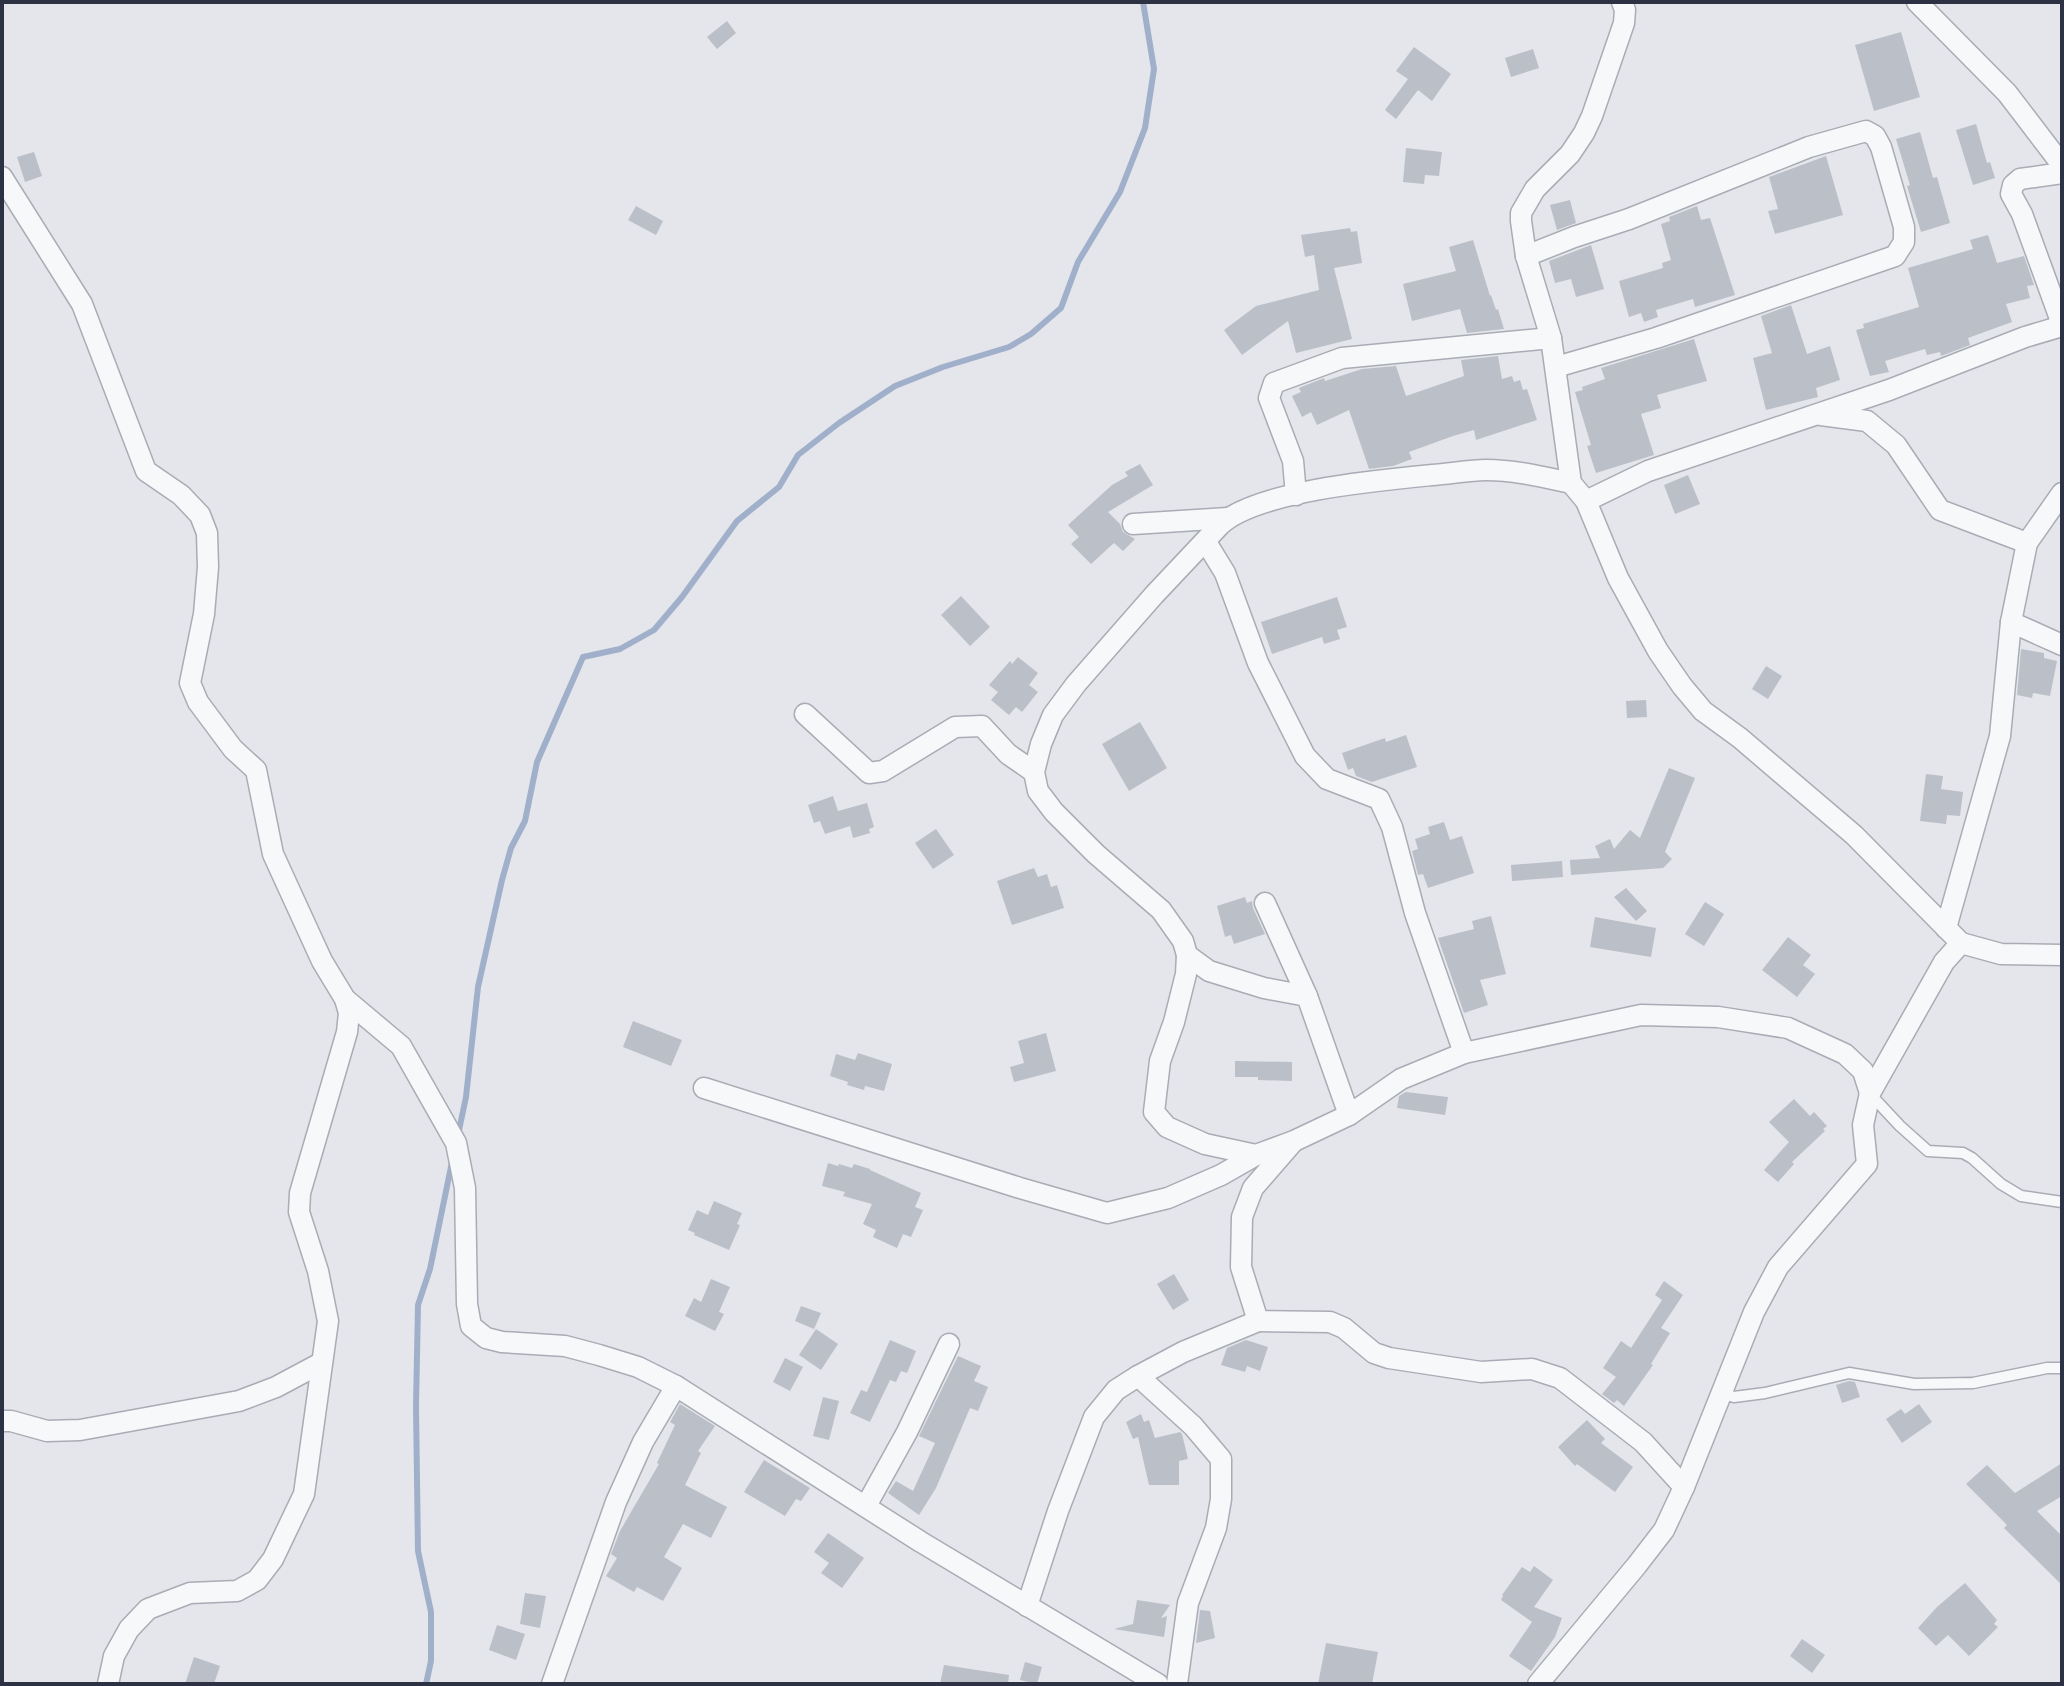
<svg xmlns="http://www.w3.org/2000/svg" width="2064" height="1686" font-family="Poppins,sans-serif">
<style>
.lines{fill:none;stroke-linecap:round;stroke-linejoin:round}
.stream{stroke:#a1b0ca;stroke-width:6}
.building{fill:#bbbfc8}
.lane-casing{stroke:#a9acb5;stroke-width:13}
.street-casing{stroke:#a9acb5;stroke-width:23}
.lane{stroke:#f7f8fa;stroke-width:10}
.street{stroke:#f7f8fa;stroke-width:20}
</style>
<rect width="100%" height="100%" fill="#e4e6eb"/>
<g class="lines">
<!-- stream -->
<g class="stream">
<path d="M458 1135 466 1097 478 987 502 880 511 848 525 821 537 762 583 657 620 649 654 630 682 597 737 521 779 487 798 455 839 423 895 386 943 367 1009 347 1031 334 1061 308 1078 262 1120 192 1145 128 1154 69 1143 2"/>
<path d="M426 1684 431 1661V1612L418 1551 416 1406 418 1305 430 1269 452 1162"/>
</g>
</g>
<!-- building -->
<g class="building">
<path d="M727 21 736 33 717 49 707 37Z"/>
<path d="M1901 32 1920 97 1874 111 1855 45Z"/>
<path d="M1414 47 1451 74 1432 101 1418 90 1396 119 1385 110 1408 79 1396 71Z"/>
<path d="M1533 49 1539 68 1511 77 1505 58Z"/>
<path d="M1976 124 1987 163 1990 162 1995 178 1973 185 1956 130Z"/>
<path d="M1920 132 1933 178 1937 177 1950 223 1921 232 1907 186 1910 185 1896 139Z"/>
<path d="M1406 148 1442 152 1439 176 1425 175 1424 184 1403 182Z"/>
<path d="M34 152 42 176 25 182 17 157Z"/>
<path d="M1826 156 1843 215 1775 234 1768 211 1778 209 1769 177Z"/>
<path d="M1570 200 1576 223 1557 230 1550 205Z"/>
<path d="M636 206 663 221 656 235 628 220Z"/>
<path d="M1697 206 1701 220 1710 218 1735 295 1695 307 1693 299 1656 310 1658 317 1644 322 1641 313 1629 317 1619 281 1663 268 1662 263 1671 260 1661 224 1670 221 1669 217Z"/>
<path d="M1350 228 1351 232 1357 231 1362 263 1334 268 1352 339 1296 353 1288 321 1242 355 1224 330 1256 306 1319 290 1314 255 1305 257 1301 235Z"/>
<path d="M1988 235 1997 263 2024 256 2034 285 2027 286 2030 298 2006 304 2012 322 1968 338 1970 345 1941 356 1940 352 1927 355 1925 349 1885 361 1889 372 1870 376 1856 330 1864 328 1863 324 1919 307 1908 268 1973 249 1970 240Z"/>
<path d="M1473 240 1490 296 1491 295 1496 310 1498 309 1504 329 1467 333 1460 309 1412 321 1403 284 1456 271 1449 247Z"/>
<path d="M1591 245 1604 289 1576 297 1571 279 1555 283 1549 261Z"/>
<path d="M1791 305 1807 354 1830 346 1840 380 1816 388 1818 397 1766 410 1753 358 1772 353 1761 316Z"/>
<path d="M1694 339 1707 381 1657 395 1661 408 1641 414 1654 455 1596 473 1587 446 1591 445 1575 392 1583 390 1582 387 1605 379 1601 368Z"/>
<path d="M1498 356 1502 379 1512 376 1514 382 1520 380 1523 390 1527 389 1537 420 1476 440 1474 430 1453 436 1409 452 1412 459 1393 466 1369 469 1349 410 1317 425 1311 412 1302 417 1292 396 1301 392 1299 388 1324 378 1325 381 1362 369 1396 366 1406 396 1464 376 1461 360Z"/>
<path d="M1140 464 1153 485 1108 512 1120 524 1123 532 1135 539 1123 551 1114 543 1091 564 1071 544 1079 537 1068 525 1112 485 1128 476 1125 472Z"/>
<path d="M1688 475 1700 504 1675 514 1664 485Z"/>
<path d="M961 596 990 627 970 646 941 615Z"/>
<path d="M1337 597 1347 627 1337 630 1340 639 1324 644 1322 637 1272 654 1261 622Z"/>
<path d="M2021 649 2044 653V658L2057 661 2050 696 2033 693 2032 698 2017 695Z"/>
<path d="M1018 657 1038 673 1029 685 1038 692 1022 712 1016 707 1009 715 991 700 998 692 989 685 1010 661 1012 664Z"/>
<path d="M1766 666 1782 676 1768 699 1752 689Z"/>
<path d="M1646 700 1647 717 1627 718 1626 701Z"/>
<path d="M1140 722 1167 768 1129 791 1102 744Z"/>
<path d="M1406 735 1417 767 1372 782 1356 776 1353 768 1348 770 1342 753 1385 738 1386 742Z"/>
<path d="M1669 768 1695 778 1665 852 1672 859 1663 868 1571 875 1570 860 1600 858 1595 846 1610 839 1614 849 1630 830 1640 838Z"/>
<path d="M1926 774 1943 776 1941 789 1963 792 1960 816 1947 815 1946 824 1920 821Z"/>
<path d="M833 796 838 811 867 803 874 827 869 829 870 833 853 838 850 826 825 834 820 821 814 823 808 805Z"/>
<path d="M1444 822 1450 840 1462 836 1474 873 1428 888 1423 874 1418 875 1412 851 1418 849 1415 839 1430 834 1428 827Z"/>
<path d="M936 829 954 855 933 869 915 843Z"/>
<path d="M1562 861 1563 877 1512 881 1511 865Z"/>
<path d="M1034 868 1038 877 1047 874 1051 887 1057 885 1064 908 1012 925 997 881Z"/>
<path d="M1626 888 1647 911 1636 921 1614 897Z"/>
<path d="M1245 897 1247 903 1252 901 1253 908 1265 934 1234 944 1231 935 1225 937 1217 906Z"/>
<path d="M1705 902 1724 914 1704 946 1685 934Z"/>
<path d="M1491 916 1506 974 1480 980 1488 1005 1464 1013 1438 938 1474 929 1472 921Z"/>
<path d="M1595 917 1656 928 1651 957 1590 947Z"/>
<path d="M1788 937 1811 955 1803 965 1815 974 1797 997 1762 970Z"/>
<path d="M633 1021 682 1040 671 1066 623 1047Z"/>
<path d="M1046 1033 1056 1071 1014 1082 1010 1067 1024 1063 1018 1041Z"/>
<path d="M858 1053 892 1064 884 1091 865 1086 864 1090 847 1085 848 1082 830 1076 836 1054 855 1060Z"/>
<path d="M1235 1061 1292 1062V1081L1258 1080V1077H1235Z"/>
<path d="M1406 1092 1448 1097 1445 1115 1397 1108 1399 1096Z"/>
<path d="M1794 1099 1810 1116 1814 1112 1827 1126 1823 1129 1825 1131 1792 1162 1794 1164 1778 1182 1764 1170 1789 1142 1769 1122Z"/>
<path d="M828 1163 838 1166 839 1164 852 1168 854 1164 870 1169V1170L921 1193 915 1207 923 1210 911 1237 903 1234 897 1248 873 1237 876 1230 863 1224 872 1204 843 1196 845 1192 822 1186Z"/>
<path d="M714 1201 742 1213 737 1224 740 1225 729 1250 694 1235 695 1233 688 1230 697 1210 708 1215Z"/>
<path d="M1174 1274 1189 1300 1173 1310 1157 1284Z"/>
<path d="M711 1279 730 1287 719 1312 724 1314 715 1331 685 1316 694 1298 701 1302Z"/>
<path d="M1664 1281 1683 1295 1661 1328 1670 1333 1651 1364 1653 1365 1624 1406 1617 1400 1614 1403 1602 1394 1616 1377 1603 1368 1621 1341 1631 1348 1662 1300 1655 1295Z"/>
<path d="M801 1306 821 1313 814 1329 795 1321Z"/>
<path d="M816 1329 838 1344 821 1370 799 1355Z"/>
<path d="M890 1340 916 1351 907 1373 901 1371 896 1382 890 1380 870 1422 850 1413 861 1390 867 1392Z"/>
<path d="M1246 1340 1268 1347 1260 1371 1247 1366 1245 1372 1221 1365 1227 1348Z"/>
<path d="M958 1356 981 1366 974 1381 988 1387 978 1411 970 1408 936 1488 919 1515 888 1493 896 1481 913 1491 935 1443 919 1436Z"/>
<path d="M785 1358 803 1367 790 1391 773 1382Z"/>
<path d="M1849 1381 1855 1382 1860 1397 1842 1403 1836 1385Z"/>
<path d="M823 1397 839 1401 829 1440 813 1436Z"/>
<path d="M680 1404 715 1426 698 1451 701 1453 685 1485 727 1507 711 1538 683 1524 664 1557 682 1568 663 1601 637 1587 634 1592 606 1576 617 1558 611 1554 620 1531 659 1464 657 1463 675 1425 670 1422Z"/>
<path d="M1919 1404 1932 1422 1902 1443 1886 1419 1901 1409 1905 1414Z"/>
<path d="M1141 1414 1144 1422 1149 1420 1155 1438 1180 1432 1182 1434 1188 1459 1179 1461V1485H1149L1138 1437 1133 1439 1126 1422Z"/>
<path d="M1587 1420 1605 1439 1601 1443 1633 1467 1615 1492 1577 1464 1575 1466 1558 1447Z"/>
<path d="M764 1460 810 1488 801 1501 796 1499 785 1516 744 1492Z"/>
<path d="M2062 1463V1496L2037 1511 2062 1536V1585L2004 1528 2007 1525 1966 1484 1987 1465 2015 1493Z"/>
<path d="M828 1533 864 1558 842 1588 821 1573 829 1563 814 1552Z"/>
<path d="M1534 1566 1553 1580 1534 1607 1562 1618 1555 1637 1531 1671 1509 1656 1532 1622 1501 1600 1503 1596 1502 1595 1522 1567 1530 1572Z"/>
<path d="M1965 1583 1997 1620 1994 1624 1998 1627 1969 1656 1948 1635 1936 1646 1918 1628 1937 1607Z"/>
<path d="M525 1593 546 1596 540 1628 520 1624Z"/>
<path d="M1137 1600 1170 1605 1161 1618 1167 1616 1164 1637 1114 1629 1133 1624Z"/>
<path d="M1200 1610 1210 1611 1215 1638 1196 1643Z"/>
<path d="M497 1625 525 1634 516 1660 489 1650Z"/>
<path d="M1802 1639 1825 1655 1812 1673 1790 1656Z"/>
<path d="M1326 1643 1378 1652 1372 1684H1318Z"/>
<path d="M194 1657 220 1666 214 1684H185Z"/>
<path d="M1025 1662 1042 1667 1037 1684 1020 1680Z"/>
<path d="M944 1665 1009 1675 1008 1684H940Z"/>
</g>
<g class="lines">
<defs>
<g id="lane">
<path d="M1871 1095 1900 1126 1928 1151 1963 1153 1972 1158 2001 1184 2021 1196 2062 1202"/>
<path d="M1721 1393 1734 1397 1765 1393 1849 1373 1914 1384 1973 1383 2047 1368H2062"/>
</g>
<g id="street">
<path d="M1622 2 1625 10 1624 23 1592 116 1584 133 1570 154 1535 189 1521 213V221L1526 256 1551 338 1571 483 1586 501 1618 578 1658 651 1682 686 1703 711 1740 738 1854 835 1961 943 2001 954 2062 955"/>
<path d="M1917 2 2007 93 2062 165"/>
<path d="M2062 173 2020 179 2013 185 2011 194 2022 214 2062 324"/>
<path d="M2 177 82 304 146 471 181 495 200 515 207 533 208 567 204 614 190 683 198 702 233 749 256 770 273 854 322 961 345 999 349 1013 347 1032 300 1193 299 1212 318 1271 328 1321 304 1494 273 1559 257 1580 237 1591 190 1593 148 1609 129 1629 114 1656 108 1684"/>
<path d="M1526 256 1574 237 1629 219 1809 147 1866 131 1875 136 1881 147 1904 227V242L1895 256 1656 338 1556 367"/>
<path d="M1821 415 1867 421 1896 445 1940 510 2027 543"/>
<path d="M1571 483C1543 477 1515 470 1486 470 1468 470 1450 474 1432 475 1380 480 1256 491 1220 525L1154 595 1076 684 1053 715 1041 744 1034 772 1038 791 1054 812 1096 854 1161 910 1183 941 1187 955 1186 974 1174 1022 1160 1061 1154 1112 1167 1127 1205 1144 1256 1155 1294 1141 1349 1115 1401 1079 1464 1053 1641 1015 1718 1017 1788 1028 1845 1054 1863 1071 1870 1093"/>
<path d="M1296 495 1293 461 1269 398 1274 383 1342 358 1551 338"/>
<path d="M1586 501 1648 471 1889 390 2025 337 2062 326"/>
<path d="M1133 524 1228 518"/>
<path d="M1206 542 1225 573 1258 663 1305 756 1327 779 1379 799 1392 827 1415 913 1464 1053"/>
<path d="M2011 622 2062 645"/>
<path d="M805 714 869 773 883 771 955 727 982 726 1008 754 1034 772"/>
<path d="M1265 903 1307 996"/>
<path d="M1946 928 2000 736 2011 622 2027 543 2062 493"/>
<path d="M1187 955 1209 971 1264 988 1307 996 1349 1115"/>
<path d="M345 999 401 1046 456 1143 465 1188 467 1304 471 1326 486 1338 502 1342 565 1346 599 1355 638 1367 676 1386 921 1542 1158 1684"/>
<path d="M704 1088 1020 1188 1107 1213 1168 1198 1221 1175 1256 1155"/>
<path d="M1293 1142 1253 1188 1242 1217 1241 1267 1258 1321 1330 1322 1344 1328 1374 1353 1389 1358 1481 1372 1532 1369 1560 1378 1643 1442 1684 1487"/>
<path d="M1138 1376 1193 1426 1221 1459V1499L1216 1528 1188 1603 1177 1684"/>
<path d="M2 1421H11L47 1431 80 1430 239 1401 276 1387 321 1363"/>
<path d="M866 1506 907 1432 949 1344"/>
<path d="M1027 1606 1058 1511 1094 1417 1116 1390 1138 1376 1183 1352 1258 1321"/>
<path d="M552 1684 616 1502 643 1442 676 1386"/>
<path d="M1538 1684 1637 1565 1664 1530 1684 1487 1754 1312 1778 1267 1867 1164 1863 1125 1870 1093 1944 962 1961 943"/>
</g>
</defs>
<!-- lane casing -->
<use href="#lane" class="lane-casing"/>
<!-- street casing -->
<use href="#street" class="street-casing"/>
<!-- lane -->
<use href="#lane" class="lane"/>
<!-- street -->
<use href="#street" class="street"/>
</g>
<!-- border -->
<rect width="2064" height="1686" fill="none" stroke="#2c3243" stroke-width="8"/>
</svg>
